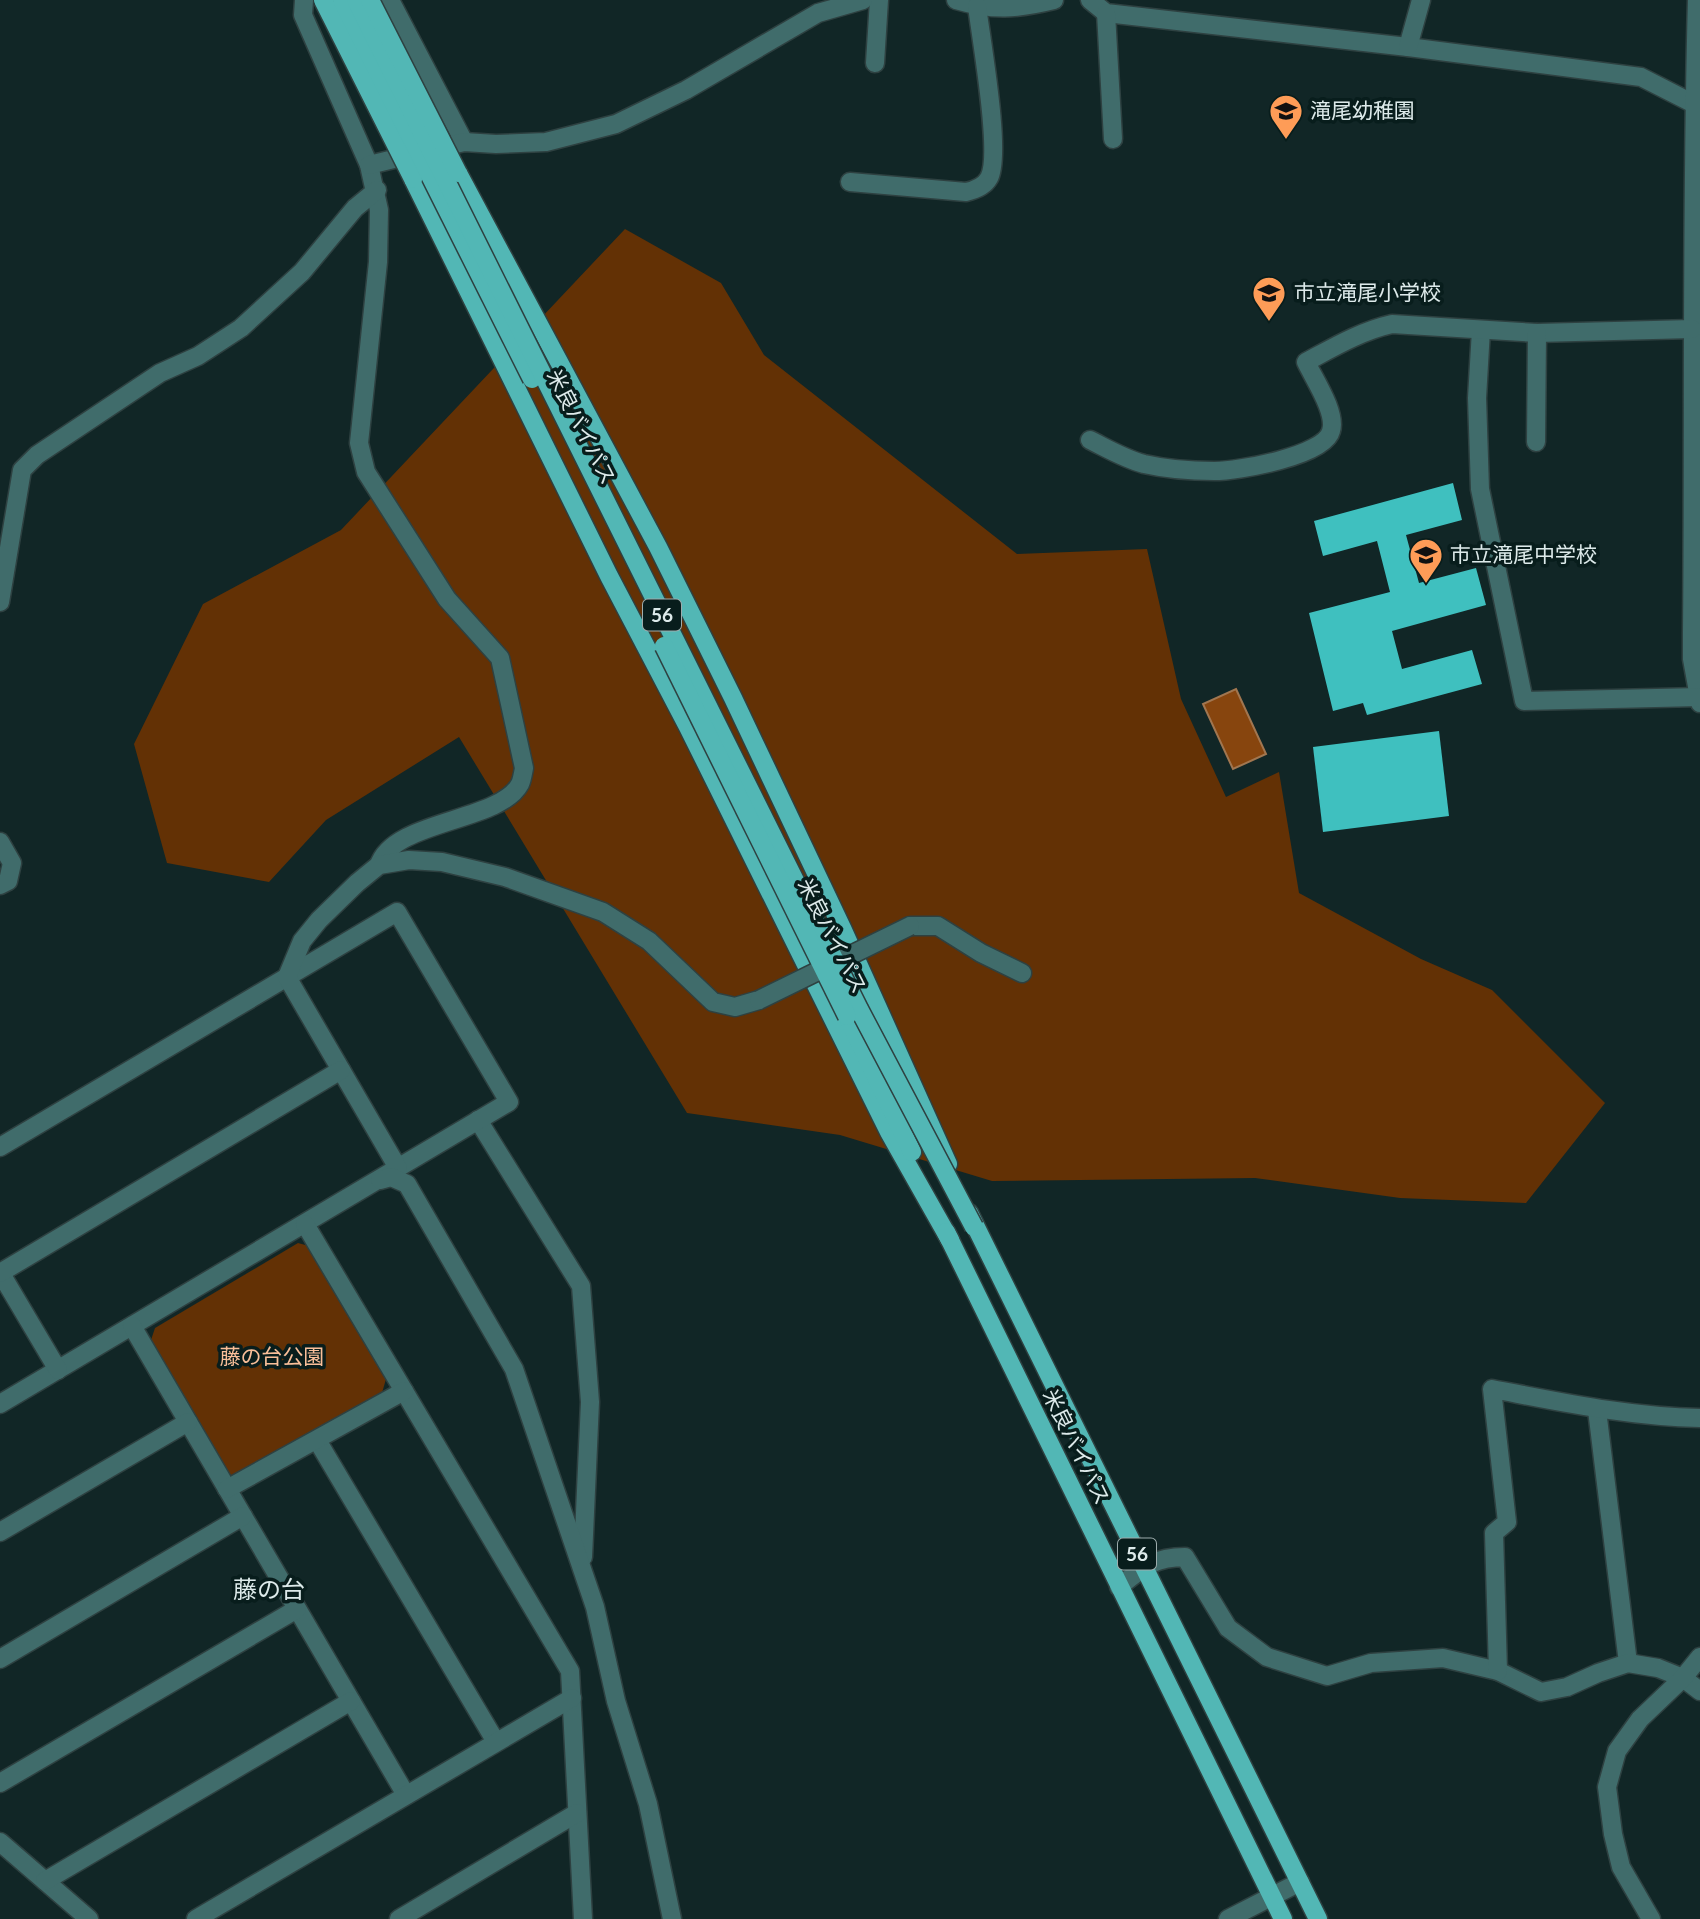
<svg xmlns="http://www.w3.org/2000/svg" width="1700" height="1919" font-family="Lato,'Noto Sans JP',sans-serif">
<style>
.green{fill:#633105}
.water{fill:#87450e;stroke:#a17650;stroke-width:2}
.building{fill:#3fc0bf}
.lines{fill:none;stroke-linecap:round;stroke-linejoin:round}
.minor-casing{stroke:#2e4141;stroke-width:21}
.major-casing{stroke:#2e4141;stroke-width:21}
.minor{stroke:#406c6b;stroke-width:18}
.major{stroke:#52b7b5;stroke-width:18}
.minor-bridge-casing{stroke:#2e4141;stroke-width:21;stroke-linecap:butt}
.major-bridge-casing{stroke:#2e4141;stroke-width:21;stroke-linecap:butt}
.minor-bridge{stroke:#406c6b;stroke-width:18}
.major-bridge{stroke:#52b7b5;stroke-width:18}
.labels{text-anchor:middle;stroke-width:7;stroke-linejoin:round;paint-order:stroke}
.shield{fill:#081d1c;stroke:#9dacac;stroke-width:2}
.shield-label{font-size:19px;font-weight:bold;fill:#ddeaea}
.poi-label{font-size:21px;fill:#ddeaea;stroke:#081d1c;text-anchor:start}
.street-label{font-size:21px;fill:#ddeaea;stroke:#081d1c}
.park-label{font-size:21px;fill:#f9bf99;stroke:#081d1c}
.quarter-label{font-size:24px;fill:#ddeaea;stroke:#081d1c}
</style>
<rect width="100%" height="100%" fill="#112626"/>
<!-- green -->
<g class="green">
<path d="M625 229 721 283 764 355 1017 554 1147 549 1181 699 1226 797 1279 772 1299 893 1421 959 1492 990 1605 1103 1526 1203 1400 1198 1255 1178 992 1181 840 1135 687 1113 459 737 326 820 269 882 167 863 134 744 203 604 341 530Z"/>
<path d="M298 1243 309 1246 386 1379 382 1393 232 1479 151 1340 155 1328Z"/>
</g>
<!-- water -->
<path class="water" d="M1236 689 1266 754 1233 769 1203 704Z"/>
<!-- building -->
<g class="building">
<path d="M1453 483 1462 520 1406 535 1419 583 1476 568 1486 605 1392 631 1402 669 1472 650 1482 684 1367 715 1363 703 1333 711 1309 613 1390 592 1377 541 1323 556 1314 521Z"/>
<path d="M1439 731 1449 816 1323 832 1313 747Z"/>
</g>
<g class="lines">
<defs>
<g id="minor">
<path d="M304 0 303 15 369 165 379 210 378 262 359 443 366 472 447 599 500 658 524 768C523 773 522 780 520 784 500 822 393 820 379 865"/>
<path d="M390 0 464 142"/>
<path d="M956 0C993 11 1017 9 1054 0"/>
<path d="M1090 0 1106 13 1408 47 1641 77 1700 107"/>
<path d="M1697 0C1691 211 1694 422 1692 633V659L1700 703"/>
<path d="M1106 13 1113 139"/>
<path d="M1408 47 1421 0"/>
<path d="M875 63 879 0"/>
<path d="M369 165 464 142 496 144 546 142 616 124 686 90 818 13 863 0"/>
<path d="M850 182 966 192C975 190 984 187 989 178 1002 155 981 39 977 6"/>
<path d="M1481 330 1477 398 1480 489 1524 701 1700 697"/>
<path d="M1090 440C1108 449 1125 459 1144 464 1166 469 1191 471 1214 471 1238 471 1325 456 1331 431 1337 413 1314 379 1306 362 1334 347 1361 331 1392 324L1537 333 1692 329"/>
<path d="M1536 442 1537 333"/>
<path d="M0 602 22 470 37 455 160 373 198 356 241 328 302 272 355 208 377 190"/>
<path d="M0 842 12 863 8 881 0 885"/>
<path d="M910 926H938L981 953 1022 973"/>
<path d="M478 1120 581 1286 590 1402 583 1557"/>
<path d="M0 1147 397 912 509 1102 0 1404"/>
<path d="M398 1168 287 977 302 941 319 920 357 883 379 865 409 860 442 862 505 877 603 912 649 941 713 1002 735 1007 759 1000"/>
<path d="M380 1180 391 1177 407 1184 514 1369 595 1607 616 1701 648 1804 672 1919"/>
<path d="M305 1224 570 1671 583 1919"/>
<path d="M0 1272 58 1370"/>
<path d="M0 1273 341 1070"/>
<path d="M132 1326 406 1795"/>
<path d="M1597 1410 1628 1663"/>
<path d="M317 1440 496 1742"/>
<path d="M227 1489 404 1391"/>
<path d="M0 1532 188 1422"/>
<path d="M1119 1587C1142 1568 1154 1557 1185 1557L1228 1628 1267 1657 1327 1676 1371 1663 1443 1658 1498 1671 1541 1692 1567 1687 1598 1673 1628 1663 1658 1668 1683 1678 1700 1691"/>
<path d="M0 1659 243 1516"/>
<path d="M1498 1671 1494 1533 1507 1522 1492 1389C1561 1402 1630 1417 1700 1418"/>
<path d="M0 1783 297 1609"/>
<path d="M0 1842 89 1919"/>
<path d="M45 1881 351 1701"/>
<path d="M196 1919 572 1698"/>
<path d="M399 1919 577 1813"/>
<path d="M1228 1919 1300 1882"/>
<path d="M1651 1919 1621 1867 1613 1834 1607 1787 1617 1751 1640 1719 1683 1678 1700 1657"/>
</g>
<g id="major">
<path d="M458 173 658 547 733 698 843 930 948 1164"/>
<path d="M413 179 609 576 688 727 889 1132 950 1240"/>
<path d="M847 1016 912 1152"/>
<path d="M969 1213 1318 1919"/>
<path d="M946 1232 1283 1919"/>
</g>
</defs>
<!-- minor casing -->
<use href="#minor" class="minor-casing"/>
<!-- major casing -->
<use href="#major" class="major-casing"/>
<!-- minor -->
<use href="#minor" class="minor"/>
<!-- major -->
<use href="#major" class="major"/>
<defs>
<path id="minor-bridge" d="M759 1000 910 926"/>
<g id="major-bridge">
<path d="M323 0 413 179"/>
<path d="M342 0 532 379"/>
<path d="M356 0 859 1009 974 1227"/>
<path d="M370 0 458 173"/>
<path d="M664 646 847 1016"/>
</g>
</defs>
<!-- minor-bridge casing -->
<use href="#minor-bridge" class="minor-bridge-casing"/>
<!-- major-bridge casing -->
<use href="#major-bridge" class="major-bridge-casing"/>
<!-- minor-bridge -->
<use href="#minor-bridge" class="minor-bridge"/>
<!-- major-bridge -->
<use href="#major-bridge" class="major-bridge"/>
</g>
<!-- icons -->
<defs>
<symbol id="school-pin" viewBox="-11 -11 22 30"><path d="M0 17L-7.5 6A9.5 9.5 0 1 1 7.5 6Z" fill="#fe9c57" stroke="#081d1c"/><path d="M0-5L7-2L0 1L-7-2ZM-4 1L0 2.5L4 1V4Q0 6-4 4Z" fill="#111"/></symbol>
</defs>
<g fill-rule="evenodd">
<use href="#school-pin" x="1267" y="92" width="38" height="52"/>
<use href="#school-pin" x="1250" y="274" width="38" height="52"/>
<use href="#school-pin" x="1407" y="536" width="38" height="52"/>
</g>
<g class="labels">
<!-- shield labels -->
<g class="shield">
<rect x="643" y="599.5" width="38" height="31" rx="5"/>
<rect x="1118" y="1538.5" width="38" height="31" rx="5"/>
</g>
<g class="shield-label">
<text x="662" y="622">56</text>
<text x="1137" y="1561">56</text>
</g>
<!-- poi labels -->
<g class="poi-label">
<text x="1310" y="118">滝尾幼稚園</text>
<text x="1294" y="300">市立滝尾小学校</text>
<text x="1450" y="562">市立滝尾中学校</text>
</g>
<!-- street labels -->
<g class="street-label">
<text transform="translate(581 427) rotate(63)" y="7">米良バイパス</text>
<text transform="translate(832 936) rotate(63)" y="7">米良バイパス</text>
<text transform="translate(1076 1447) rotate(64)" y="7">米良バイパス</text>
</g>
<!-- park labels -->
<g class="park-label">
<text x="272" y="1364">藤の台公園</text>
</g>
<!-- quarter labels -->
<g class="quarter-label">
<text x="269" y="1598">藤の台</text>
</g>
</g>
</svg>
